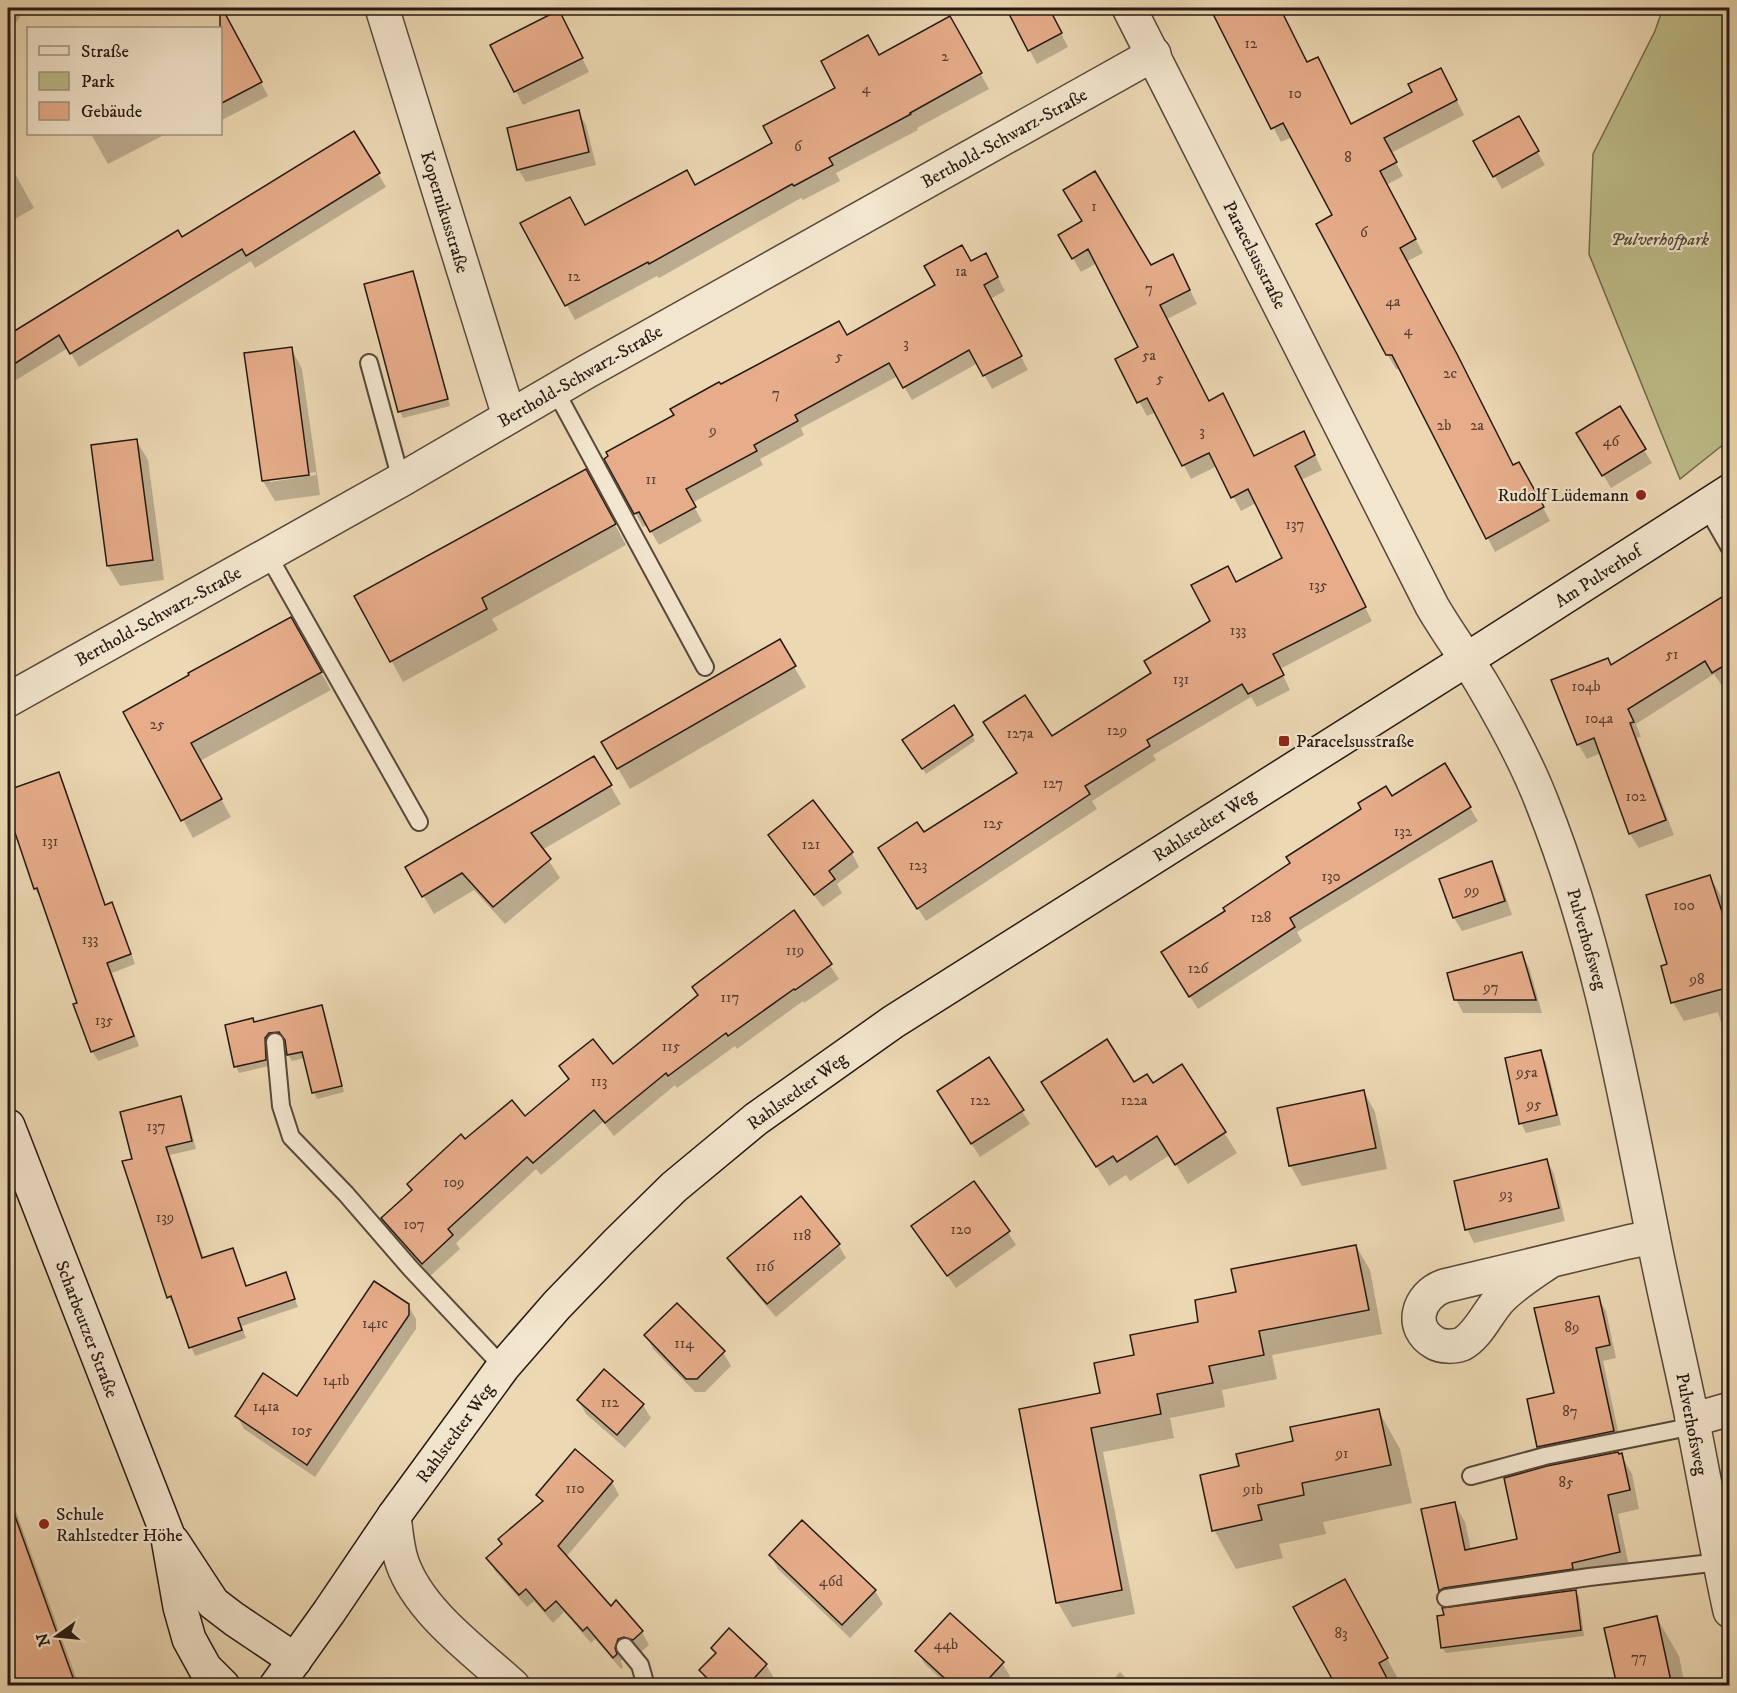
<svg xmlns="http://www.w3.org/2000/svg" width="1737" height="1693" font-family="'IM FELL DW Pica',serif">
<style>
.green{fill:#bdbd89;stroke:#716b4e;stroke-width:1.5}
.shadow{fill:#0003;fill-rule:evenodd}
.building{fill:#e7ad8a;stroke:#251913;stroke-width:1.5}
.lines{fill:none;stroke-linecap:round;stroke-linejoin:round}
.lane-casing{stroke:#57493b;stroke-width:20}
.street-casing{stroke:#57493b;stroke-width:36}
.secondary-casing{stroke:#251913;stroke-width:36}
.lane{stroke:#f3e6ce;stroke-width:16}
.street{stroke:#f3e6ce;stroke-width:33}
.secondary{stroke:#f3e6ce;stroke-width:33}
.poi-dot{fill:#8f2418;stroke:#f3e6ce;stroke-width:2}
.labels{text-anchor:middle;stroke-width:4.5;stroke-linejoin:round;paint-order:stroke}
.number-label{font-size:15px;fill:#563e31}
.street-label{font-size:18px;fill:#251913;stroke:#f3e6ce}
.park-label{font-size:18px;font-style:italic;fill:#534a36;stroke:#f3e6ce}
.poi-label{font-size:18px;fill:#251913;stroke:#f3e6ce;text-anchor:start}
</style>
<rect width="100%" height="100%" fill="#ecd8b3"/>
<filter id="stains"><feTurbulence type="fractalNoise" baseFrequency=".00333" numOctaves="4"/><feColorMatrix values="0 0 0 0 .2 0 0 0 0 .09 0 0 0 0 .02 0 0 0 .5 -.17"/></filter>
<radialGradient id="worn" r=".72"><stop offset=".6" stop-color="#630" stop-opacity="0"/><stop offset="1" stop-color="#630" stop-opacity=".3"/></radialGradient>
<!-- green -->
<path class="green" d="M1663 8H1730L1729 440 1680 479 1589 254 1593 154 1655 31Z"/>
<!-- shadow -->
<g class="shadow">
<path d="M8 8H26L8 34Z"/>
<path d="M1007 8H1048L1068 47 1037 64Z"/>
<path d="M1211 8H1279L1307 64 1318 59 1352 125 1448 83 1464 115 1391 153 1403 176 1386 185 1423 253 1406 262 1513 467 1527 478 1550 521 1495 552 1400 369H1396L1387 354 1335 216 1292 137 1281 142Z"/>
<path d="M566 25 589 72 523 105 492 45Z"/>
<path d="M958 33 989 89 917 128 918 130 836 173 840 181 803 200 801 198 659 278 657 276 575 320 522 224 585 226 695 187 774 144 837 89 879 57Z"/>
<path d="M220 45 244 50 268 96 220 121Z"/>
<path d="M578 112 586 125 596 165 526 182 518 169Z"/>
<path d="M1518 118 1545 165 1502 189 1475 142Z"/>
<path d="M354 133 386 187 255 268 251 261 79 367 68 348 8 385V332L10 335 182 239Z"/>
<path d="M91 134H166L108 164Z"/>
<path d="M8 161 34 208 8 223Z"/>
<path d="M1060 236 1150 267 1180 270 1197 304 1167 319 1209 402 1254 458 1311 447 1322 470 1301 480 1372 621 1280 669 1290 690 1257 707 1251 697 1153 755 1156 760 1092 801 1097 809 926 921 888 862 923 834 1018 774 1051 738 1153 674 1212 622 1236 584 1284 558 1256 503 1241 511 1217 466 1191 479 1156 412 1147 416 1117 360 1140 348 1097 263 1081 272Z"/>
<path d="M970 263 993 268 1005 291 990 299 1028 370 992 389 978 363 912 400 898 376 801 428 804 435 760 459 763 465 692 503 702 521 659 545 647 525 643 527 606 459 720 386 846 337 937 286Z"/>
<path d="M412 273 416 279 450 406 403 418 400 412 365 286Z"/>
<path d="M291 348 302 369 320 495 275 501 263 481ZM316 472V475L270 482V479Z"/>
<path d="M1619 409 1652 463 1611 488 1578 434Z"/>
<path d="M136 440 148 460 164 580 120 586 108 566Z"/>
<path d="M597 491 626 545 492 619 498 630 403 682 356 596Z"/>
<path d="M1730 594V682L1722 686 1714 674 1636 724 1641 737 1637 738 1674 835 1639 848 1630 834 1601 753 1587 759 1578 744 1611 667Z"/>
<path d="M290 619 331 690 200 761 231 817 193 838 125 713Z"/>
<path d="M779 642 806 687 630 789 603 743Z"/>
<path d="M972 735 975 741 926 774 908 746Z"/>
<path d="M594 758 621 804 542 850 560 878 505 924 474 890 434 914 407 868Z"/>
<path d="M1444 765 1478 821 1297 932 1302 941 1198 1009 1170 966 1227 912 1391 798Z"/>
<path d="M59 774 64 784 106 906 112 904 117 914 135 964 112 973 139 1046 98 1061 92 1051 79 1004 41 899 35 889 8 807V792Z"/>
<path d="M812 802 852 853 859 867 837 884 842 893 823 907 778 849 770 835Z"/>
<path d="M1491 863 1499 876 1512 915 1462 931 1454 918 1441 880Z"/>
<path d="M1710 877 1721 896 1730 924V1082L1721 1049 1728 1048 1718 1012 1684 1021 1673 1002 1669 965Z"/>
<path d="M794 912 839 979 804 1003 803 1001 737 1049 735 1046 677 1088 675 1085 614 1136 603 1122 541 1175 536 1169 456 1243 460 1249 430 1276 390 1232 383 1218 412 1191 409 1185 465 1141 525 1118 569 1081 561 1067 613 1066 699 996Z"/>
<path d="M1521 953 1529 967 1542 1013H1463L1456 999Z"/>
<path d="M321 1007 325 1013 344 1092 317 1099 314 1092 305 1058 292 1061 288 1055 287 1042 284 1038 273 1039 268 1045 269 1066 239 1073 236 1067 226 1026 254 1023Z"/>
<path d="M1540 1052 1546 1062 1561 1125 1526 1133 1521 1123Z"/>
<path d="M1182 1066 1237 1153 1188 1184 1170 1155 1130 1181 1126 1175 1109 1186 1043 1083 1152 1085Z"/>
<path d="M1364 1092 1375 1112 1387 1169 1302 1186 1290 1165Z"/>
<path d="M180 1098 185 1106 196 1149 170 1155 204 1259 232 1249 247 1287 285 1274 298 1307 242 1326 246 1338 195 1356 175 1304 173 1305 169 1297 134 1160Z"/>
<path d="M947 1105 1022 1111 1030 1124 980 1157Z"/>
<path d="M1547 1160 1554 1174 1565 1221 1474 1243 1467 1229Z"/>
<path d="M913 1227 1008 1232 1016 1245 956 1288Z"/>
<path d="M838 1244 846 1258 776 1317 736 1271 728 1258Z"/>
<path d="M1356 1246 1370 1270 1382 1334 1272 1355 1277 1379 1222 1390 1225 1407 1170 1418 1174 1438 1103 1452 1135 1614 1072 1627 1058 1603 1020 1410 1102 1394 1136 1357 1200 1323 1238 1293Z"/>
<path d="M1598 1297 1606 1311 1616 1358 1603 1361 1621 1445 1546 1460 1539 1447 1529 1400 1556 1395Z"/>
<path d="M408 1305 416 1319V1329L315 1477 244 1429 237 1416 297 1398Z"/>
<path d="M646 1335 723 1352 731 1366 705 1392H695L653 1349Z"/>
<path d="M578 1400 643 1405 651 1418 625 1448 586 1414Z"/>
<path d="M1378 1410 1400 1449 1412 1503 1323 1522 1326 1534 1279 1544 1283 1558 1236 1569 1214 1530 1241 1468 1295 1443Z"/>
<path d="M575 1451 612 1482 619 1495 566 1557 611 1608 616 1603 642 1632 649 1645 641 1652 632 1649 625 1652 621 1662 623 1667 621 1669 595 1639 591 1643 564 1612 553 1623 534 1601 527 1607 495 1571 488 1558 543 1503 538 1495Z"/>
<path d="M1621 1455 1632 1474 1639 1509 1618 1514 1630 1571 1582 1581 1583 1587 1574 1589 1579 1597 1584 1636 1446 1653 1442 1647 1446 1617 1450 1608 1440 1590 1454 1503 1465 1522 1471 1550 1519 1540Z"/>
<path d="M8 1492 13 1503 79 1686H8Z"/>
<path d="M771 1556 875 1591 883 1604 850 1638 778 1569Z"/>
<path d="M1356 1601 1398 1679 1389 1684 1338 1686Z"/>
<path d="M1657 1618 1679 1656 1685 1686H1619Z"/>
<path d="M730 1630 766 1665 774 1678 767 1686H696L705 1676 701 1670 717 1654 713 1648Z"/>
<path d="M917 1651 1002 1663 1010 1676 1002 1686H948L925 1664Z"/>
<path d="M1120 1672 1134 1686H1107Z"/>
<path d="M1146 1677 1155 1686H1137Z"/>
</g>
<!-- building -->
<g class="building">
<path d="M220 8H222L262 82 220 104Z"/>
<path d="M1006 8H1049L1062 33 1028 51Z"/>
<path d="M1210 8H1280L1307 62 1318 57 1351 124 1412 92 1408 84 1441 68 1457 100 1384 138 1397 162 1380 171 1416 239 1400 248 1457 354 1513 465 1519 462 1544 507 1486 539 1392 355H1386L1316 224 1332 215 1283 123 1271 129Z"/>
<path d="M559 10 583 58 514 92 490 45Z"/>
<path d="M950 16 982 73 910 113 911 114 829 158 833 165 794 186 792 184 649 264 648 262 565 306 520 223 570 197 585 225 687 170 695 185 772 143 763 126 835 88 821 61 868 35 879 55Z"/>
<path d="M579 110 589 152 517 170 507 128Z"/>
<path d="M1519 116 1539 151 1493 177 1473 141Z"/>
<path d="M354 131 380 173 246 256 242 249 70 354 59 335 8 368V335L178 230 182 237Z"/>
<path d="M1095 171 1151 265 1173 254 1190 290 1160 305 1209 401 1223 393 1254 456 1304 431 1315 455 1295 466 1366 607 1273 654 1284 675 1248 694 1242 684 1147 740 1150 746 1085 786 1090 794 917 909 878 848 917 822 924 832 1017 773 983 722 1025 695 1052 736 1151 673 1144 661 1210 621 1191 585 1228 566 1236 582 1282 558 1248 489 1231 498 1209 453 1182 466 1147 398 1137 403 1115 359 1138 347 1088 249 1072 259 1058 235 1082 221 1063 190Z"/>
<path d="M962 245 971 261 986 253 998 277 984 285 1022 356 983 376 969 350 903 388 889 363 795 415 798 421 754 445 757 451 686 489 696 507 650 532 639 512 634 514 604 459 608 456 606 452 674 415 670 409 719 382 721 384 839 321 847 335 935 285 924 266Z"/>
<path d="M413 271 448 399 398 412 364 284Z"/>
<path d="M292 347 309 475 262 481 244 353Z"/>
<path d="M1620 406 1646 449 1602 476 1576 433Z"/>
<path d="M137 439 153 560 107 566 91 445Z"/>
<path d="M586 469 616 524 482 598 487 609 390 662 354 596Z"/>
<path d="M1730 592V662L1712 673 1705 661 1628 709 1634 722 1630 723 1666 820 1629 834 1594 738 1577 745 1551 680 1608 658 1611 665Z"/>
<path d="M291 617 322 672 191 743 222 799 181 821 123 712 189 675 188 673Z"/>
<path d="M780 639 796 666 617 769 601 742Z"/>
<path d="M954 705 973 735 922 769 902 740Z"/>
<path d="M594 756 612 785 531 833 551 859 493 907 462 873 422 897 405 867Z"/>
<path d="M1445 763 1471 807 1290 918 1295 927 1189 997 1161 952 1225 911 1223 908 1290 863 1286 857 1361 809 1358 803 1386 786 1392 796Z"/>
<path d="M59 772 105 905 112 902 131 954 107 963 134 1036 91 1052 73 1004 77 1003 37 888 34 889 8 812V790Z"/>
<path d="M813 800 853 852 829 871 835 879 814 895 768 835Z"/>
<path d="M1492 861 1505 901 1453 918 1439 879Z"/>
<path d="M1710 875 1730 936V987L1671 1003 1661 966 1667 964 1646 895Z"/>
<path d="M794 910 832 964 795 990 794 989 728 1036 726 1033 668 1076 666 1073 605 1123 594 1110 533 1163 527 1157 448 1229 453 1235 422 1264 381 1218 412 1190 407 1184 461 1134 465 1139 512 1100 525 1116 569 1079 559 1066 593 1039 613 1064 698 995 692 987Z"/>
<path d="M1522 952 1536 1000H1454L1447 973Z"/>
<path d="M322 1005 342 1086 312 1093 302 1052 287 1055 285 1040 279 1032 269 1033 265 1038 266 1060 234 1067 225 1025 253 1018 254 1022Z"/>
<path d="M1107 1039 1134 1082 1147 1074 1153 1083 1182 1064 1226 1132 1175 1165 1157 1136 1117 1162 1113 1156 1096 1167 1041 1082Z"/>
<path d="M1541 1050 1557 1115 1519 1124 1505 1058Z"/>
<path d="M989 1057 1024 1110 971 1144 937 1091Z"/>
<path d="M1364 1090 1376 1148 1289 1166 1277 1108Z"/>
<path d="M181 1096 192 1141 166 1147 202 1258 233 1248 246 1286 286 1272 295 1299 238 1318 242 1330 189 1348 171 1296 167 1298 122 1161 132 1159 120 1112Z"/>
<path d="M1547 1159 1559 1208 1465 1230 1454 1181Z"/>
<path d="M974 1181 1010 1231 947 1276 911 1226Z"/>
<path d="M801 1196 840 1244 767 1304 727 1258Z"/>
<path d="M1356 1245 1369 1310 1259 1331 1264 1355 1209 1366 1213 1383 1157 1394 1161 1414 1091 1428 1122 1590 1056 1603 1019 1409 1100 1393 1094 1363 1134 1355 1130 1335 1198 1322 1195 1300 1236 1292 1231 1269Z"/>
<path d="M374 1281 409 1304V1315L307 1465 235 1416 263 1373 297 1396Z"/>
<path d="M1599 1296 1610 1345 1596 1348 1614 1431 1537 1447 1527 1399 1554 1393 1534 1308Z"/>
<path d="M677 1303 725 1351 697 1379H686L644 1335Z"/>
<path d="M604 1369 644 1404 617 1435 577 1400Z"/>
<path d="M1379 1409 1391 1465 1302 1483 1304 1495 1258 1505 1262 1520 1212 1531 1200 1475 1239 1466 1236 1454 1293 1441 1290 1427Z"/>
<path d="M575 1449 613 1481 558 1546 611 1606 616 1600 643 1631 633 1640 624 1637 618 1639 615 1648 617 1654 613 1658 587 1627 583 1631 556 1601 545 1611 526 1589 519 1595 486 1558 502 1544 498 1539 543 1501 536 1495Z"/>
<path d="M1618 1452 1619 1454 1622 1453 1630 1490 1608 1495 1620 1552 1572 1563 1573 1569 1444 1588 1439 1591 1421 1509 1455 1502 1465 1550 1517 1539 1504 1478 1547 1466Z"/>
<path d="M8 1505H11L76 1686H8Z"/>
<path d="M802 1520 876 1590 842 1625 769 1555Z"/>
<path d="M1345 1579 1388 1658 1379 1663 1391 1686H1336L1293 1607Z"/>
<path d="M1576 1590 1581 1630 1441 1648 1437 1616 1444 1615 1442 1608Z"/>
<path d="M950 1613 1004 1662 982 1686H953L915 1651Z"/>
<path d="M1657 1616 1672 1686H1617L1604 1628Z"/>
<path d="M729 1628 767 1664 747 1686H715L699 1670 716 1653 711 1648Z"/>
</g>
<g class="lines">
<defs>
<g id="lane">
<path d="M369 363 401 480"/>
<path d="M555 390 705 667"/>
<path d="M1706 506 1730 548"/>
<path d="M268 555 419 822"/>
<path d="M275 1042 281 1106 291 1137 346 1194 411 1269 503 1367"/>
<path d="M1471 1476 1545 1456 1694 1426"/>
<path d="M1446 1598 1589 1577 1720 1562"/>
<path d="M625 1647 640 1665 646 1686"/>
</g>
<g id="street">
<path d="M382 8 509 416"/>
<path d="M1129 8 1432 606C1447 632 1465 656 1481 682 1504 721 1527 763 1543 805 1597 941 1623 1084 1651 1226 1663 1290 1679 1354 1692 1418 1705 1482 1716 1547 1730 1611"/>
<path d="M8 700 401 480 586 372 1154 54"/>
<path d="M1550 1261C1533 1273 1516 1283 1501 1298 1488 1311 1479 1335 1462 1344 1454 1347 1442 1347 1435 1343 1408 1328 1418 1295 1444 1286L1628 1242 1653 1237"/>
<path d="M1692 1420 1730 1409"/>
<path d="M394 1516C396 1531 397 1548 402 1562 419 1612 475 1651 513 1686"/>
</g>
<g id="secondary">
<path d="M8 1126 167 1533 180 1607 189 1639 205 1668 223 1686"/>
<path d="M173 1542 213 1603 234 1619 295 1660"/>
<path d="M276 1686 329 1612 394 1516 503 1367 557 1305 618 1242 674 1187 756 1119 893 1022 1466 660 1730 491"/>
</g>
</defs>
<!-- lane casing -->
<use href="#lane" class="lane-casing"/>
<!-- street casing -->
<use href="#street" class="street-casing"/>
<!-- secondary casing -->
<use href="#secondary" class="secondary-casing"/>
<!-- lane -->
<use href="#lane" class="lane"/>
<!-- street -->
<use href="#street" class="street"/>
<!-- secondary -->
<use href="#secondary" class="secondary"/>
</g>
<!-- markers -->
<g class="poi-dot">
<circle cx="1641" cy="495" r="6"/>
<rect x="1278" y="735" width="12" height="12" rx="3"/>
<circle cx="44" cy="1524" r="6"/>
</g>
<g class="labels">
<!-- number labels -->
<g class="number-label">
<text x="1251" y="48">12</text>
<text x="945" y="61">2</text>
<text x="866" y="93">4</text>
<text x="1295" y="98">10</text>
<text x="798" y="151">6</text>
<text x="1348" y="162">8</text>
<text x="1094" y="211">1</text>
<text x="1364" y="237">6</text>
<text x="961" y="276">1a</text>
<text x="574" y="281">12</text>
<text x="1149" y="293">7</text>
<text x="1393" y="306">4a</text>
<text x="1408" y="335">4</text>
<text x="906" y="348">3</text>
<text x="1149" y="360">5a</text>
<text x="839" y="361">5</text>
<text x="1450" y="378">2c</text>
<text x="1160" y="383">5</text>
<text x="776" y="398">7</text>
<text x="1444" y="430">2b</text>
<text x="1477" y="430">2a</text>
<text x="713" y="435">9</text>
<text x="1202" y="436">3</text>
<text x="1611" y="446">46</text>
<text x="651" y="484">11</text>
<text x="1295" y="529">137</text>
<text x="1318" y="590">135</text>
<text x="1238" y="635">133</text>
<text x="1672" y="659">51</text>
<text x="1181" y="684">131</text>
<text x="1586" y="691">104b</text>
<text x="1599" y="723">104a</text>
<text x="157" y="729">25</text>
<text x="1117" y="735">129</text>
<text x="1020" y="738">127a</text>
<text x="1053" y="788">127</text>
<text x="1636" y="801">102</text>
<text x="993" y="828">125</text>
<text x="1403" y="836">132</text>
<text x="50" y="846">131</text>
<text x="811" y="849">121</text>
<text x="918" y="870">123</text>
<text x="1331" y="881">130</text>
<text x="1472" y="895">99</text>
<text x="1684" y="910">100</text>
<text x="1261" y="922">128</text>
<text x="90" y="944">133</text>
<text x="795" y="955">119</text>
<text x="1198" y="973">126</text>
<text x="1697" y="984">98</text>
<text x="1491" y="992">97</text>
<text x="730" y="1002">117</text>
<text x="104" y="1025">135</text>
<text x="671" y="1051">115</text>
<text x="1527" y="1077">95a</text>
<text x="599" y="1086">113</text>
<text x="980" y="1105">122</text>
<text x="1134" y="1105">122a</text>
<text x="1534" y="1109">95</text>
<text x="156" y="1131">137</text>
<text x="454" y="1187">109</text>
<text x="1506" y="1199">93</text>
<text x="165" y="1222">139</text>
<text x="414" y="1229">107</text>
<text x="961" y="1234">120</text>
<text x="802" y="1240">118</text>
<text x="765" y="1271">116</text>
<text x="375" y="1328">141c</text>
<text x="1572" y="1332">89</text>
<text x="684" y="1348">114</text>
<text x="336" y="1385">141b</text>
<text x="610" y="1407">112</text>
<text x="266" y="1411">141a</text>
<text x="1570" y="1416">87</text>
<text x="302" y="1435">105</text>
<text x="1342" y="1458">91</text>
<text x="1566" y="1487">85</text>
<text x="575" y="1493">110</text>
<text x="1253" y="1494">91b</text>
<text x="831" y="1586">46d</text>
<text x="1341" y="1638">83</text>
<text x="946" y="1649">44b</text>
<text x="1639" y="1662">77</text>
</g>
<!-- street labels -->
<g class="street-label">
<text transform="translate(1004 138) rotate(-29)" y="6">Berthold-Schwarz-Straße</text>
<text transform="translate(445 212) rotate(73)" y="6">Kopernikusstraße</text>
<text transform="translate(1255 255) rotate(63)" y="6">Paracelsusstraße</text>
<text transform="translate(580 376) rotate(-30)" y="6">Berthold-Schwarz-Straße</text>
<text transform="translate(1598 576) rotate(-33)" y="6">Am Pulverhof</text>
<text transform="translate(158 616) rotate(-29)" y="6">Berthold-Schwarz-Straße</text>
<text transform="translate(1204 825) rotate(-33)" y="6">Rahlstedter Weg</text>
<text transform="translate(1587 939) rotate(74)" y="6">Pulverhofsweg</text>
<text transform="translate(797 1091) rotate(-36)" y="6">Rahlstedter Weg</text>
<text transform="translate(87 1329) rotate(69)" y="6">Scharbeutzer Straße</text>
<text transform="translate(1692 1424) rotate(79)" y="6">Pulverhofsweg</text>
<text transform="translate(455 1433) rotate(-54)" y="6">Rahlstedter Weg</text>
</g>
<!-- park labels -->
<g class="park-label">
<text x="1660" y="245">Pulverhofpark</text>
</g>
<!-- poi labels -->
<g class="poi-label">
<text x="1629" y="501" text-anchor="end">Rudolf Lüdemann</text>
<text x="1296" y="747">Paracelsusstraße</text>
<text x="56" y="1520">Schule<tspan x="56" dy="21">Rahlstedter Höhe</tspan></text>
</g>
</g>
<!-- margin -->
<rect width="1737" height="1693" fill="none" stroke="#ecd8b3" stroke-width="30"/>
<rect x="9" y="9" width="1719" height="1675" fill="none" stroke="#251913" stroke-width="3"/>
<rect x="15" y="15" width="1707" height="1663" fill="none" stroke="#251913" stroke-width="1.5"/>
<!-- legend -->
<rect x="27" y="27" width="195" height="108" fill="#f3e6ce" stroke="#a19483" stroke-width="1.5"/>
<rect x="39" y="46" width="30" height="9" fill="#f3e6ce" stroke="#a19483" stroke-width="1.5"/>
<text x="81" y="57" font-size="18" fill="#251913">Straße</text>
<rect x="39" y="72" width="30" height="18" fill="#bdbd89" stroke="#a19483" stroke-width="1.5"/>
<text x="81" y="87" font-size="18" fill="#251913">Park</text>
<rect x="39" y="102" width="30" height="18" fill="#e7ad8a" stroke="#a19483" stroke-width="1.5"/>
<text x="81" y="117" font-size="18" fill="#251913">Gebäude</text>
<!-- north arrow -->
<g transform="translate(57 1636) rotate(255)" stroke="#f3e6ce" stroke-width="4.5" paint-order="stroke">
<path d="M0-4.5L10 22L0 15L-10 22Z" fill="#251913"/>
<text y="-9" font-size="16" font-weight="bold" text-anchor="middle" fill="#251913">N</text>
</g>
<rect width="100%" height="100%" filter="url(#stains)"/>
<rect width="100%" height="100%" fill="url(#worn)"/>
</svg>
